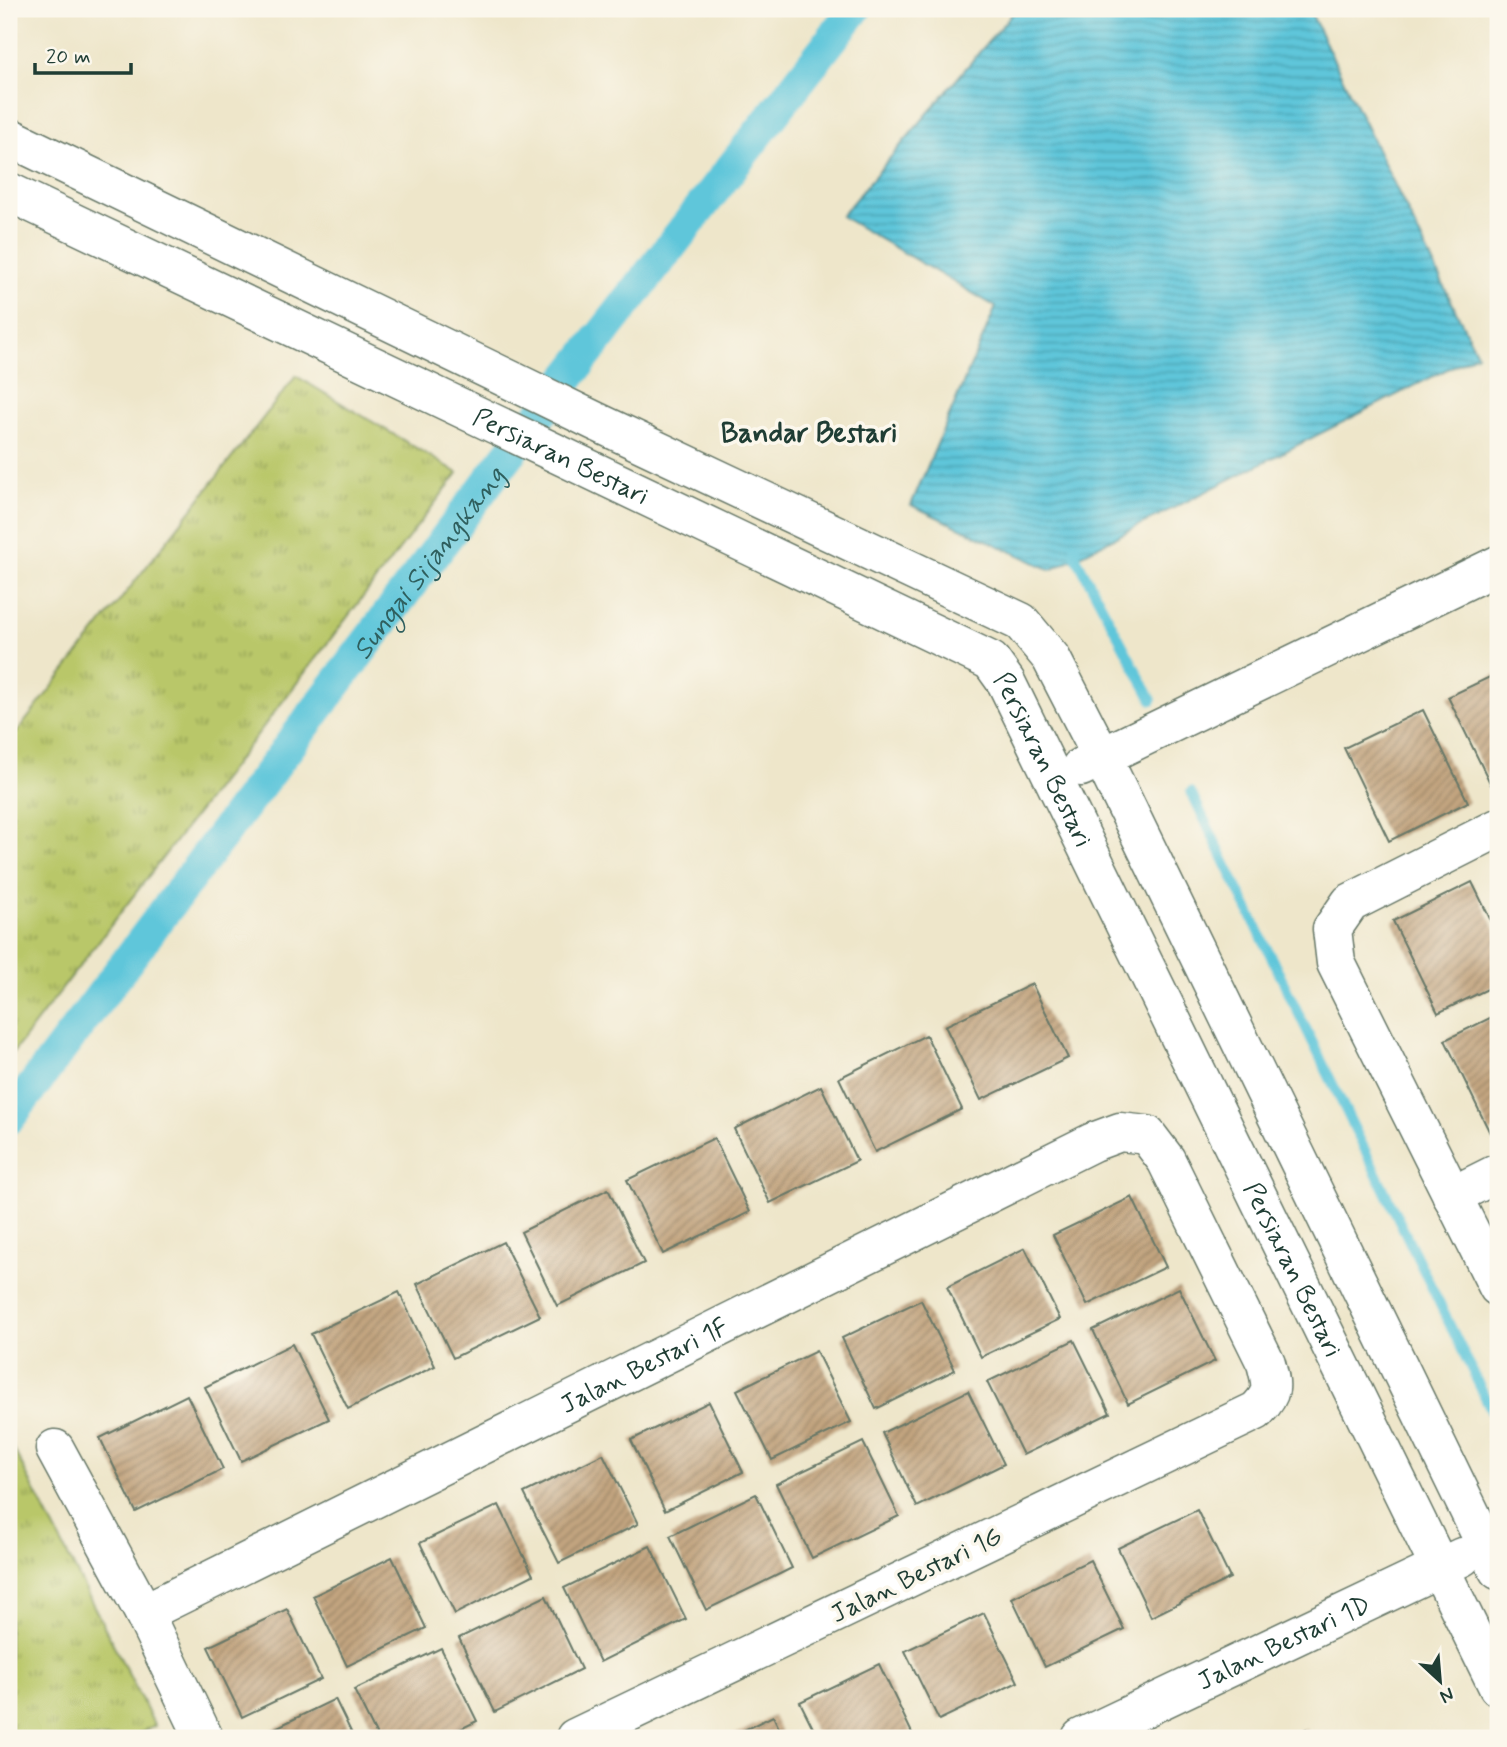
<svg xmlns="http://www.w3.org/2000/svg" width="1507" height="1747" font-family="Mynerve,sans-serif">
<style>
.grass{fill:url(#grass-tufts);stroke:#6c824e;stroke-width:2}
.water{fill:url(#water-rules);stroke:#3e8287;stroke-width:2}
.lines{fill:none;stroke-linecap:round;stroke-linejoin:round}
.stream{stroke:#5ec6da;stroke-width:10}
.canal{stroke:#5ec6da;stroke-width:33}
.building{fill:url(#building-hatch)}
.minor-casing{stroke:#677868;stroke-width:41}
.minor{stroke:#fff;stroke-width:38}
.labels{text-anchor:middle;stroke-width:7;stroke-linejoin:round;paint-order:stroke}
.street-label{font-size:26px;fill:#1f3d34;stroke:#fbf7ec}
.neighbourhood-label{font-size:28px;font-weight:bold;fill:#1f3d34;stroke:#fbf7ec}
.water-label{font-size:28px;font-style:italic;fill:#2f5f5e;stroke:#fbf7ec}
</style>
<defs>
<pattern id="grass-tufts" width="24" height="20" patternUnits="userSpaceOnUse" patternTransform="scale(1.75)"><rect width="24" height="20" fill="#b9c769"/><path d="M3 7l-1-3M5 7V3M7 7l1-3M15 17l-1-3M17 17v-4M19 17l1-3" fill="none" stroke="#96a357"/></pattern>
<pattern id="water-rules" width="6" height="5" patternUnits="userSpaceOnUse" patternTransform="scale(1.75)"><rect width="6" height="5" fill="#5ec6da"/><path d="M0 2.5h6" fill="none" stroke="#4da2b2"/></pattern>
<pattern id="building-hatch" width="6" height="6" patternUnits="userSpaceOnUse" patternTransform="scale(1.75)"><rect width="6" height="6" fill="#c2a47f"/><path d="M-1 1l2-2M0 6l6-6M5 7l2-2" fill="none" stroke="#9d8769"/></pattern>
</defs>
<rect width="100%" height="100%" fill="#fbf7ec"/>
<filter id="ink" filterUnits="userSpaceOnUse"><feTurbulence type="fractalNoise" baseFrequency=".0143" numOctaves="2"/><feDisplacementMap in="SourceGraphic" scale="14" xChannelSelector="R" yChannelSelector="G"/><feConvolveMatrix kernelMatrix="1 2 1 2 8 2 1 2 1" color-interpolation-filters="sRGB"/></filter>
<filter id="wash" filterUnits="userSpaceOnUse"><feTurbulence type="fractalNoise" baseFrequency=".00686" numOctaves="4" result="noise"/><feDisplacementMap in="SourceGraphic" scale="28" xChannelSelector="R" yChannelSelector="G"/><feGaussianBlur stdDeviation="1.57" result="paint"/><feColorMatrix in="noise" values="0 0 0 0 0 0 0 0 0 0 0 0 0 0 0 0 0 1.4 0 .05"/><feComposite in="paint" operator="in"/></filter>
<g filter="url(#wash)">
<rect width="100%" height="100%" fill="#eee6ca"/>
<!-- grass -->
<g class="grass">
<path d="M296 376 458 473 9 1058V742Z"/>
<path d="M9 1440 155 1726 129 1738H9Z"/>
</g>
<!-- water -->
<path class="water" d="M1016 9H1309L1477 354 1051 570 911 505 996 307 841 216Z"/>
<g class="lines">
<!-- stream -->
<g class="stream">
<path d="M1075 545 1076 557 1152 700"/>
<path d="M1191 792 1498 1424"/>
</g>
<!-- canal -->
<path class="canal" id="s1" d="M9 1118 500 466 855 9"/>
</g>
<g id="blocks">
<!-- building -->
<g class="building">
<path d="M1498 673V787L1493 789 1448 697Z"/>
<path d="M1423 710 1468 802 1389 841 1344 748Z"/>
<path d="M1472 882 1498 935V984L1438 1013 1393 921Z"/>
<path d="M1032 984 1068 1058 981 1100 945 1026Z"/>
<path d="M1498 1014V1128L1490 1133 1445 1040Z"/>
<path d="M926 1035 962 1109 875 1152 839 1078Z"/>
<path d="M821 1086 857 1161 770 1203 734 1129Z"/>
<path d="M714 1138 750 1212 663 1254 627 1180Z"/>
<path d="M608 1189 644 1263 557 1306 521 1232Z"/>
<path d="M1132 1197 1166 1267 1087 1305 1053 1235Z"/>
<path d="M503 1242 540 1316 453 1358 417 1284Z"/>
<path d="M1025 1248 1060 1319 981 1357 947 1287Z"/>
<path d="M1179 1288 1215 1361 1128 1404 1093 1330Z"/>
<path d="M399 1292 435 1366 348 1409 311 1334Z"/>
<path d="M921 1300 955 1370 876 1409 842 1338Z"/>
<path d="M1074 1340 1110 1413 1023 1455 987 1382Z"/>
<path d="M292 1344 329 1419 241 1461 205 1387Z"/>
<path d="M816 1351 851 1422 772 1460 737 1390Z"/>
<path d="M968 1391 1004 1464 917 1507 882 1433Z"/>
<path d="M187 1395 223 1469 136 1512 100 1438Z"/>
<path d="M709 1402 743 1472 665 1511 631 1440Z"/>
<path d="M863 1442 899 1516 812 1558 776 1484Z"/>
<path d="M603 1454 638 1524 559 1563 524 1493Z"/>
<path d="M756 1494 792 1568 706 1610 670 1536Z"/>
<path d="M499 1505 533 1575 455 1614 420 1543Z"/>
<path d="M1197 1510 1230 1578 1151 1617 1118 1548Z"/>
<path d="M650 1546 686 1619 600 1662 564 1588Z"/>
<path d="M392 1557 426 1628 347 1666 313 1596Z"/>
<path d="M1090 1560 1124 1629 1045 1667 1012 1598Z"/>
<path d="M546 1596 581 1669 495 1712 459 1638Z"/>
<path d="M287 1609 321 1679 242 1717 208 1647Z"/>
<path d="M984 1613 1018 1682 939 1720 905 1651Z"/>
<path d="M441 1648 477 1721 442 1738H378L354 1690Z"/>
<path d="M879 1664 912 1733 902 1738H818L800 1702Z"/>
<path d="M335 1699 354 1738H255L292 1720Z"/>
<path d="M773 1716 784 1738H727L734 1735Z"/>
<path d="M1306 1729 1311 1738H1286Z"/>
</g>
</g>
</g>
<g filter="url(#ink)">
<use href="#blocks" fill-opacity="0" stroke="#677868" stroke-width="2"/>
<g class="lines">
<defs>
<g id="minor">
<path d="M9 137 597 422 1021 622 1051 658 1102 757 1498 1570"/>
<path id="s2" d="M9 192 991 661 1006 682 1498 1687"/>
<path d="M1081 767 1498 565"/>
<path d="M1498 828 1350 903 1332 929 1336 963 1498 1287"/>
<path d="M1452 1196 1498 1173"/>
<path d="M55 1449 144 1613 204 1738"/>
<path id="s3" d="M144 1613 1093 1142 1120 1132 1147 1135 1166 1160 1266 1363C1272 1386 1274 1393 1256 1411L575 1738"/>
<path id="s4" d="M1081 1738 1462 1557"/>
</g>
</defs>
<!-- minor casing -->
<use href="#minor" class="minor-casing"/>
<!-- minor -->
<use href="#minor" class="minor"/>
</g>
</g>
<g class="labels">
<!-- street labels -->
<g class="street-label">
<text dy="9" stroke="none"><textPath href="#s2" startOffset="612">Persiaran Bestari</textPath></text>
<text dy="9" stroke="none"><textPath href="#s2" startOffset="1200">Persiaran Bestari</textPath></text>
<text dy="9" stroke="none"><textPath href="#s2" startOffset="1768">Persiaran Bestari</textPath></text>
<text dy="9" stroke="none"><textPath href="#s3" startOffset="558">Jalan Bestari 1F</textPath></text>
<text transform="translate(916 1574) rotate(-26)" y="9">Jalan Bestari 1G</text>
<text dy="9" stroke="none"><textPath href="#s4" startOffset="224">Jalan Bestari 1D</textPath></text>
</g>
<!-- neighbourhood labels -->
<g class="neighbourhood-label">
<text x="809" y="442">Bandar Bestari</text>
</g>
<!-- water labels -->
<g class="water-label">
<text dy="10" stroke="none"><textPath href="#s1" startOffset="696">Sungai Sijangkang</textPath></text>
</g>
</g>
<!-- margin -->
<rect width="1507" height="1747" fill="none" stroke="#fbf7ec" stroke-width="35"/>
<!-- north arrow -->
<g transform="translate(1440 1681) rotate(154)" stroke="#fbf7ec" stroke-width="5" paint-order="stroke">
<path d="M0-5L12 26L0 18L-12 26Z" fill="#1f3d34"/>
<text y="-10" font-size="19" font-weight="bold" text-anchor="middle" fill="#1f3d34">N</text>
</g>
<!-- scale -->
<path d="M35 63v10h96v-10" fill="none" stroke="#1f3d34" stroke-width="3.5"/>
<text x="46" y="63" font-size="21" fill="#1f3d34" stroke="#fbf7ec" stroke-width="5" paint-order="stroke">20 m</text>
</svg>
